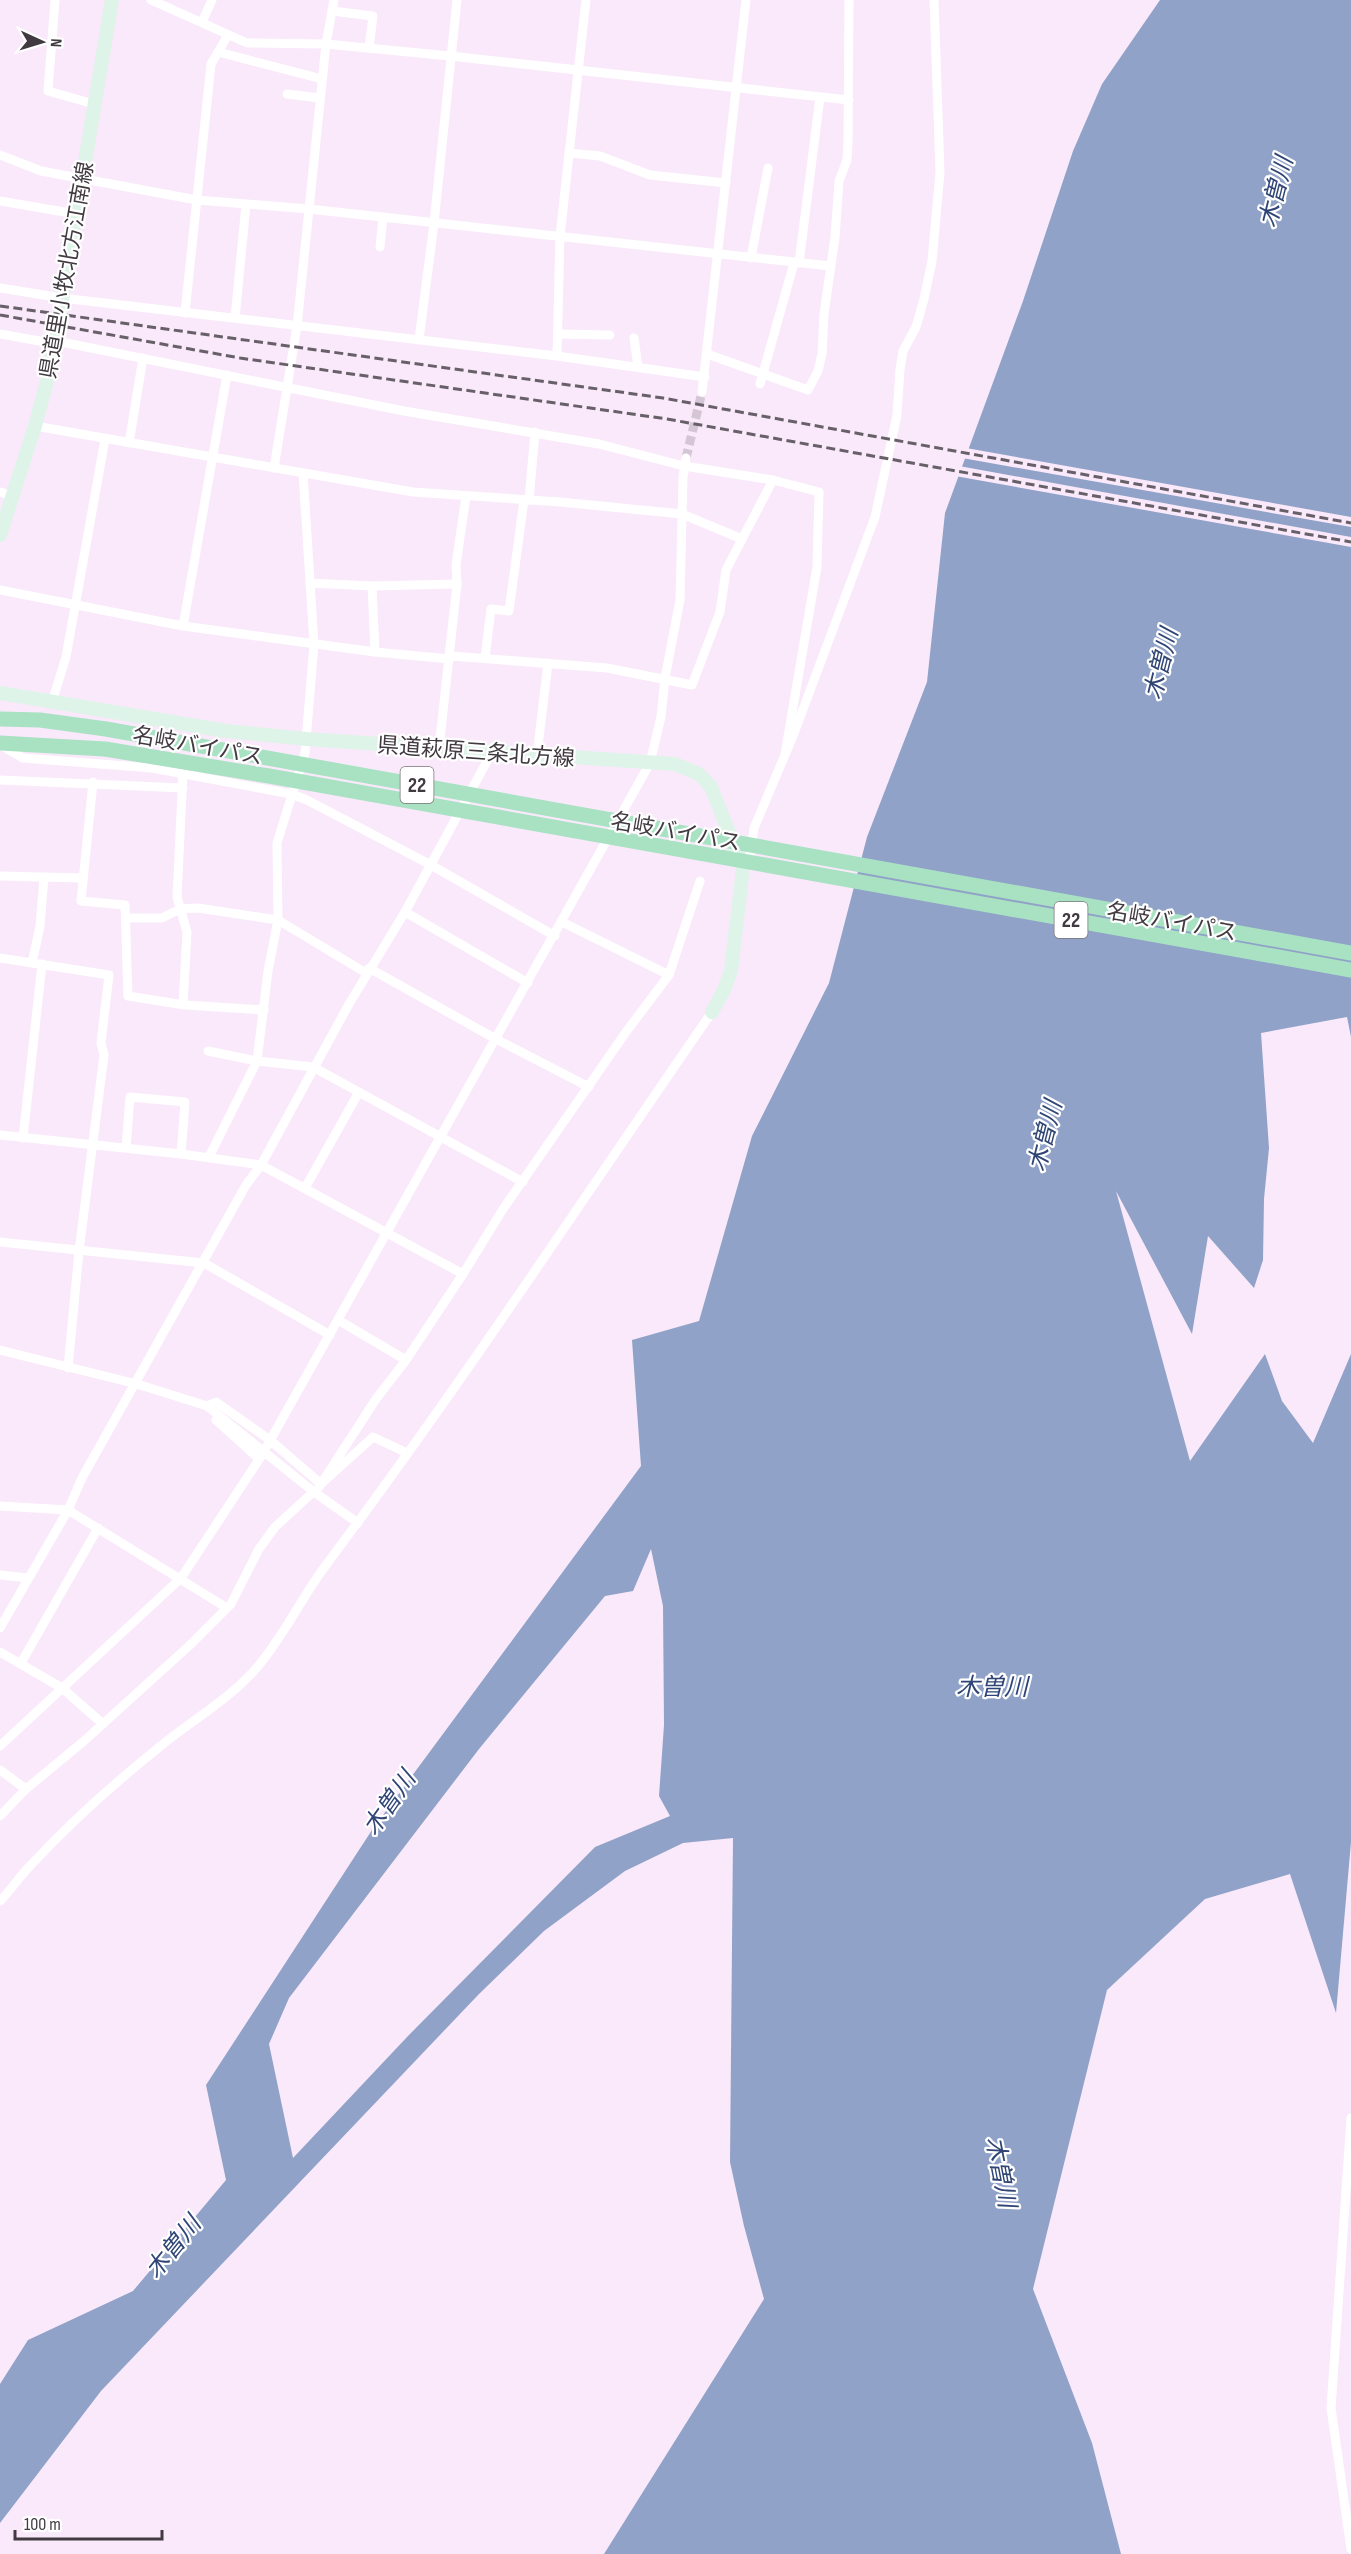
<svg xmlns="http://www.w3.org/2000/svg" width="1351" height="2554" font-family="'Sofia Sans Condensed','Noto Sans JP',sans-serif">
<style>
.water{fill:#90a2c7;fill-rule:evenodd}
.pier{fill:#f9e9fa}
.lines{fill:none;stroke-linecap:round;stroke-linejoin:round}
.minor-tunnel{stroke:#d4c6d5;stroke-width:9;stroke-dasharray:9 4.5;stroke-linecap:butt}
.minor{stroke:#fff;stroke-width:9}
.secondary{stroke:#dff4e8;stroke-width:14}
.trunk{stroke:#a8e2c3;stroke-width:15}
.rail{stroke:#686068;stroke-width:3;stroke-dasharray:9 4.5;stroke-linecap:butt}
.labels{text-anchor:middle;stroke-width:4.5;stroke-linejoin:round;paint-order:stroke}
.shield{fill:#fff;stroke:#7a767a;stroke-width:1.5}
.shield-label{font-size:21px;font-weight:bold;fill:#413b41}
.street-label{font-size:22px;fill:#413b41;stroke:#fff}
.water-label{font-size:24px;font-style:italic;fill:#2f4575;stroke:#fff}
</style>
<rect width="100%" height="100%" fill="#f9e9fa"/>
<!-- water -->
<path class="water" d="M1160 0H1351V1037L1347 1017 1261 1033 1269 1148 1264 1199 1263 1260 1254 1288 1208 1236 1192 1334 1116 1191 1190 1461 1265 1354 1282 1401 1313 1443 1351 1354V1842L1336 2013 1290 1874 1205 1899 1107 1990 1033 2289 1092 2443 1121 2554H604L764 2299 744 2226 730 2162 733 1838 683 1843 625 1871 544 1931 479 1994 101 2391 0 2523V2384L28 2340 133 2291 226 2180 206 2085 372 1830 641 1466 632 1340 699 1321 752 1136 829 983 867 837 927 682 945 513 1023 301 1073 151 1102 84ZM651 1549 663 1606 664 1725 659 1796 670 1816 595 1847 408 2036 293 2158 269 2044 289 1998 479 1749 605 1596 633 1591Z"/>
<!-- pier -->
<g class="pier">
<path d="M966 448 1351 517V527L962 458Z"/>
<path d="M959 466 1351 537V547L955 476Z"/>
</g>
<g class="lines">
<!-- minor-tunnel -->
<path class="minor-tunnel" d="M686 458 702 392"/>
<!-- minor -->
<g class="minor">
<path d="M55 0 48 91 94 104"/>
<path d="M151 0 247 43 326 44 450 56 849 100"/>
<path d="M332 11 373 16 369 48"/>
<path d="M202 22 212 0"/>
<path d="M218 52 322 79"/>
<path d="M287 94 320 98"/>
<path d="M569 153 600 156 650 175 726 183"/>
<path d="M0 155 41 171 197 200 309 209 830 266"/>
<path d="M0 201 76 214"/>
<path d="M380 247 383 217"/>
<path d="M751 258 768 168"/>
<path d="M799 263 820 97"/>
<path d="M0 288 62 298 557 356 705 377"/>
<path d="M185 313 211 64 228 35"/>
<path d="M235 318 246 205"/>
<path d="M0 334 45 342H61L404 411 599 444 684 466 773 480 819 492 817 567 785 754"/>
<path d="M558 334 610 335"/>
<path d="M634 338 638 367"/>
<path d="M419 340 434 223 457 0"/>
<path d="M707 354 808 390 818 371 822 354 824 314 835 237 839 181 847 160 848 142 849 0"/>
<path d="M557 356 560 236 586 0"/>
<path d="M760 384 794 263"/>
<path d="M702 392 746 0"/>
<path d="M35 426 413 492 560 502 682 514 742 539"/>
<path d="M129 443 143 358"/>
<path d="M274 468 297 326 326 44 334 0"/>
<path d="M0 492 12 496"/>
<path d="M529 500 535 432"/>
<path d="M310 583 372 586 457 584"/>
<path d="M372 586 375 652"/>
<path d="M0 590 183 626 375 652 450 659"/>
<path d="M183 626 227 375"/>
<path d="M451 656 607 668 692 685 720 612 726 570 773 480"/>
<path d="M485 658 491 609 509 611 524 500"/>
<path d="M52 702 66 657 105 439"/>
<path d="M2 746 23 758 152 768 291 794 307 800 431 865 555 936"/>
<path d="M439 748 457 584 456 565 466 496"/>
<path d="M537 755 548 663"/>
<path d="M0 780 183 788"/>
<path d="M93 782 81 901 125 905 128 996 185 1005 264 1010"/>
<path d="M745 865 750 855 754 828 793 736 875 517 897 415 900 369 903 351 916 327 924 299 932 261 940 172 934 0"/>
<path d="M0 876 82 878"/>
<path d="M405 912 528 983"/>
<path d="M126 918H162L180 909 198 908 278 920 366 973"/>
<path d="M562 922 669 975"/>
<path d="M0 958 109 975 101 1043 104 1055 79 1251 68 1368"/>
<path d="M32 963 40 926 44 877"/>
<path d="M369 968 494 1038 589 1087"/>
<path d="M183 1005 187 932 177 897 183 773"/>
<path d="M208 1051 257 1061 313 1067 523 1182"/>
<path d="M0 1135 181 1154 261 1165 463 1274"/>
<path d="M23 1138 42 964"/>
<path d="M126 1148 130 1097 185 1102 181 1154"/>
<path d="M209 1157 257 1061 268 971 278 920 277 843 305 753 314 644 303 473"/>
<path d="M305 1188 359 1092"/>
<path d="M0 1242 204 1263 330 1335"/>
<path d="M338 1320 406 1360"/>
<path d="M0 1350 137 1384 207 1406 216 1402 270 1440 321 1484 373 1437 407 1453"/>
<path d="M207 1406 314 1492 358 1523"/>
<path d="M216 1420 259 1459"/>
<path d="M267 1446 650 763 661 717 665 678 680 600 683 477 686 458"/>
<path d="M319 1487 376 1399 406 1360 463 1274 503 1209 626 1032 669 975 700 881"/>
<path d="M0 1506 68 1510 227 1608"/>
<path d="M0 1575 28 1578"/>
<path d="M0 1628 68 1510 82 1478 246 1185 261 1165 349 1004 405 912 492 752"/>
<path d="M0 1652 62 1688 103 1724"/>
<path d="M21 1663 98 1528"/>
<path d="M0 1746 181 1578 262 1455"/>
<path d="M0 1770 26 1789"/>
<path d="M0 1816 26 1789 84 1741 190 1645 231 1604 259 1549 275 1527 310 1495"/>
<path d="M0 1901C11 1890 19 1877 30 1866 69 1824 112 1785 157 1749 190 1721 231 1699 259 1665 285 1634 302 1597 326 1565 461 1385 584 1197 712 1012"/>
<path d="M1351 2118 1331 2408 1351 2549"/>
</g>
<!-- secondary -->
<g class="secondary">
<path d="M0 535 35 426 51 366 112 0"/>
<path d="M0 693 226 731 306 739 675 764 699 774 711 787 743 868 731 971 724 990 712 1012"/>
</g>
<!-- trunk -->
<g class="trunk">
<path d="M0 719 40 720 106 729 1351 953"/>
<path d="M0 743 105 749 269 776 1351 970"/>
</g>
<!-- rail -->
<g class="rail">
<path d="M0 306 663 398 1351 523"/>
<path d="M0 315 240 358 667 419 1351 542"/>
</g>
</g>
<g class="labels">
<!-- shield labels -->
<g class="shield">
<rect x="400.5" y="767" width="33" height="36" rx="4.5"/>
<rect x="1054.5" y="902" width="33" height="36" rx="4.5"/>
</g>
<g class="shield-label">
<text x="417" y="792">22</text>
<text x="1071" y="927">22</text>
</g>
<!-- street labels -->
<g class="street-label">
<text transform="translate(66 270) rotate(-80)" y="8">県道里小牧北方江南線</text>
<text transform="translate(198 745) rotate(10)" y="8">名岐バイパス</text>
<text transform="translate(476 751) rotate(4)" y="8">県道萩原三条北方線</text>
<text transform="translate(676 831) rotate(10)" y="8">名岐バイパス</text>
<text transform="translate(1172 921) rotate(10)" y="8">名岐バイパス</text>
</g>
<!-- water labels -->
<g class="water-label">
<text transform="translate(1276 192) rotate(-76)" y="8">木曽川</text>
<text transform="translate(1161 664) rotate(-76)" y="8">木曽川</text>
<text transform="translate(1045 1136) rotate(-76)" y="8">木曽川</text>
<text x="992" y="1695">木曽川</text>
<text transform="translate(389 1803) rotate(-55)" y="8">木曽川</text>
<text transform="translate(1001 2172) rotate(79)" y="8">木曽川</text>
<text transform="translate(173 2247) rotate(-51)" y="8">木曽川</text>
</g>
</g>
<!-- north arrow -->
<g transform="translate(42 42) rotate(94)" stroke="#ffffff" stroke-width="4.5" paint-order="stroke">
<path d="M0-4.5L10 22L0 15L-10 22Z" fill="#413b41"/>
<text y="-9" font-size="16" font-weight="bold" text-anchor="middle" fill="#413b41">N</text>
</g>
<!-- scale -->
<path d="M15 2530v9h147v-9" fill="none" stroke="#413b41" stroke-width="3"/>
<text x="24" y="2530" font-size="18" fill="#413b41" stroke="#ffffff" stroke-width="4.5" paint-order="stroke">100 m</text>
</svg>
